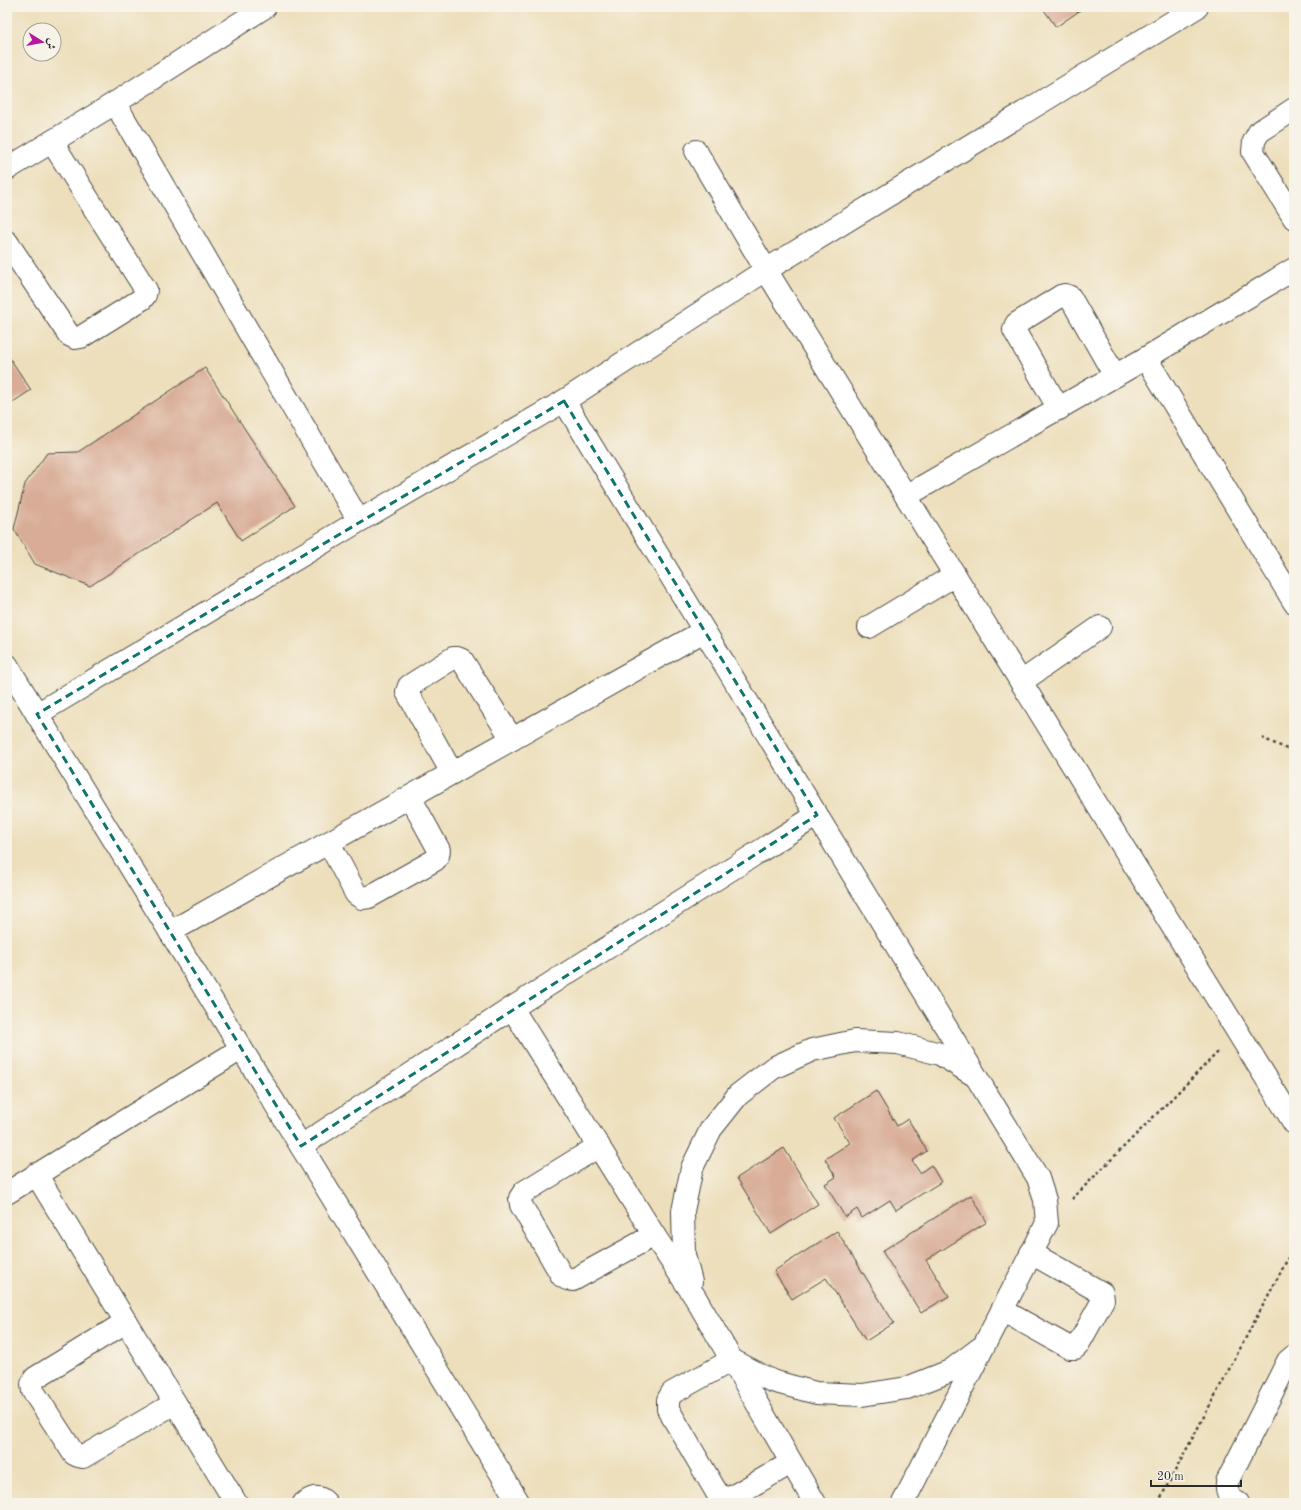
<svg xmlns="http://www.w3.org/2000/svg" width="1301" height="1510" font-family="'Old Standard TT',Amiri,serif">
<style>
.building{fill:#d8ac96}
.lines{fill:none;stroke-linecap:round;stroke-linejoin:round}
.minor-casing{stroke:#484641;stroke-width:24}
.path{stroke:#484641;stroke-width:2.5;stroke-dasharray:3 3;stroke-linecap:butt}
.minor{stroke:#fff;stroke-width:22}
.marked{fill:none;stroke:#0f766e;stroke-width:3;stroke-dasharray:8 5;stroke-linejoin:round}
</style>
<rect width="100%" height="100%" fill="#f7f3e8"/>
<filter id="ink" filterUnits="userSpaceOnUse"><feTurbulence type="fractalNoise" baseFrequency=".025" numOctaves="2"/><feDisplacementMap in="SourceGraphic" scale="8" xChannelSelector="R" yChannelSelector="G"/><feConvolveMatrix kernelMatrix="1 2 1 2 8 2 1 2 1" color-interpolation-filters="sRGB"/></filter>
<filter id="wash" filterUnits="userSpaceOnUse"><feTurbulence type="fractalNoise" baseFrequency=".012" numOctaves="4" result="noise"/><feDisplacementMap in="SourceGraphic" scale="16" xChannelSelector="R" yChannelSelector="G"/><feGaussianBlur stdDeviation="0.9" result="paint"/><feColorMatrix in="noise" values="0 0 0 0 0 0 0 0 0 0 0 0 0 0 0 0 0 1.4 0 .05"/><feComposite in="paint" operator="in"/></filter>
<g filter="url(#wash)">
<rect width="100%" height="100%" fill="#eddfbc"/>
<g id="blocks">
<!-- building -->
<g class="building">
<path d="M1042 7H1085L1056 27Z"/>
<path d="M7 354 31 390 7 406Z"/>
<path d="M205 368 295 506 241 541 217 503 90 586 35 564 14 529 25 484 47 453 78 452Z"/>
<path d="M876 1091 897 1126 908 1119 927 1151 912 1161 920 1173 931 1165 941 1182 896 1210 890 1200 862 1218 857 1209 845 1217 825 1184 836 1177 825 1159 850 1143 834 1118Z"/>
<path d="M784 1148 818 1204 771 1234 737 1178Z"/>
<path d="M971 1195 987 1222 926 1260 949 1296 921 1313 882 1251Z"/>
<path d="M837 1231 894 1323 866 1341 826 1278 792 1299 774 1271Z"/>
</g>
</g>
</g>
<g filter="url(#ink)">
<use href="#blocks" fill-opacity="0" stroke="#484641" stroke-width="1"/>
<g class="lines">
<defs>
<g id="minor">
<path d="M115 103 359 521"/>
<path d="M1294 109 1259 132 1254 141 1253 152 1294 218"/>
<path d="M696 151 766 270 1294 1123"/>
<path d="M7 169 115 103 265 7"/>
<path d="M7 242 69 335 75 338 81 337 142 299 145 295 146 290 52 142"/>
<path d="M1146 358 1294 602"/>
<path d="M564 401 1038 1178 1045 1200 1047 1223 903 1503"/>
<path d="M1059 409 1014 330 1016 324 1061 296 1065 295 1070 297 1115 376"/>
<path d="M906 496 1146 358 1294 269"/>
<path d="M869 627 955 575"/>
<path d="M7 665 519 1503"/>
<path d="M1021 682 1100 627"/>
<path d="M37 714 359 521 564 401 766 270 1197 7"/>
<path d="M452 773 407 692 409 686 453 658H457L462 660 512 739"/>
<path d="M329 843 356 894 362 898 369 897 435 860 438 856 439 850 410 797"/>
<path d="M170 932 704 631"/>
<path d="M512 1008 654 1235 695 1297 815 1503"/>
<path d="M301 1146 512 1008 817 815"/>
<path d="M599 1146 524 1192 520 1198 521 1205 562 1276 567 1279 573 1280 654 1235"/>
<path d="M36 1174 236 1503"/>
<path d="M7 1193 241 1049"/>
<path d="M691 1282 684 1255 683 1211 692 1168 711 1129 738 1095 773 1068 812 1050 855 1041 898 1043 940 1054 972 1074"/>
<path d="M1002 1310 1070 1348H1075L1078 1345 1103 1300 1102 1293 1031 1253"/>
<path d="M126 1322 35 1378 32 1384 33 1391 74 1454 78 1456 83 1457 175 1403"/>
<path d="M791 1463 730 1498 723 1497 717 1493 668 1409V1400L672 1393 732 1360 772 1381 816 1393 862 1395 907 1388 950 1371 979 1349"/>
<path d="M304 1503C312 1498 318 1494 326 1503"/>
<path d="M1238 1503C1228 1498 1226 1492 1227 1482L1288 1361 1294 1356"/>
</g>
</defs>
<!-- minor casing -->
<use href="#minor" class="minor-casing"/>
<!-- path -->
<g class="path">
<path d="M1262 738 1294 752"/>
<path d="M1072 1199 1219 1051"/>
<path d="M1158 1503 1294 1247"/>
</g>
<!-- minor -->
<use href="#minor" class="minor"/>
</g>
</g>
<!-- marked area -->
<path class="marked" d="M564 401 817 815 301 1146 37 714Z"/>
<!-- margin -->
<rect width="1301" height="1510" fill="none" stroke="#f7f3e8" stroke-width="24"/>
<!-- north arrow -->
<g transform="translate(42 42) rotate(101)"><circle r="19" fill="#f7f3e8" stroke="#a5a39c"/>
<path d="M0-3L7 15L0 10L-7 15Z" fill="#b5179e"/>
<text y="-6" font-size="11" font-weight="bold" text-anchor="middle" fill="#2b2b2b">ش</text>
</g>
<!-- scale -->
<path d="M1151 1480v6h90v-6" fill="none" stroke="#2b2b2b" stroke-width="2"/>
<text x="1157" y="1480" font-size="12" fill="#2b2b2b" stroke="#f7f3e8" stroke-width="3" paint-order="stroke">20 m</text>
</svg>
